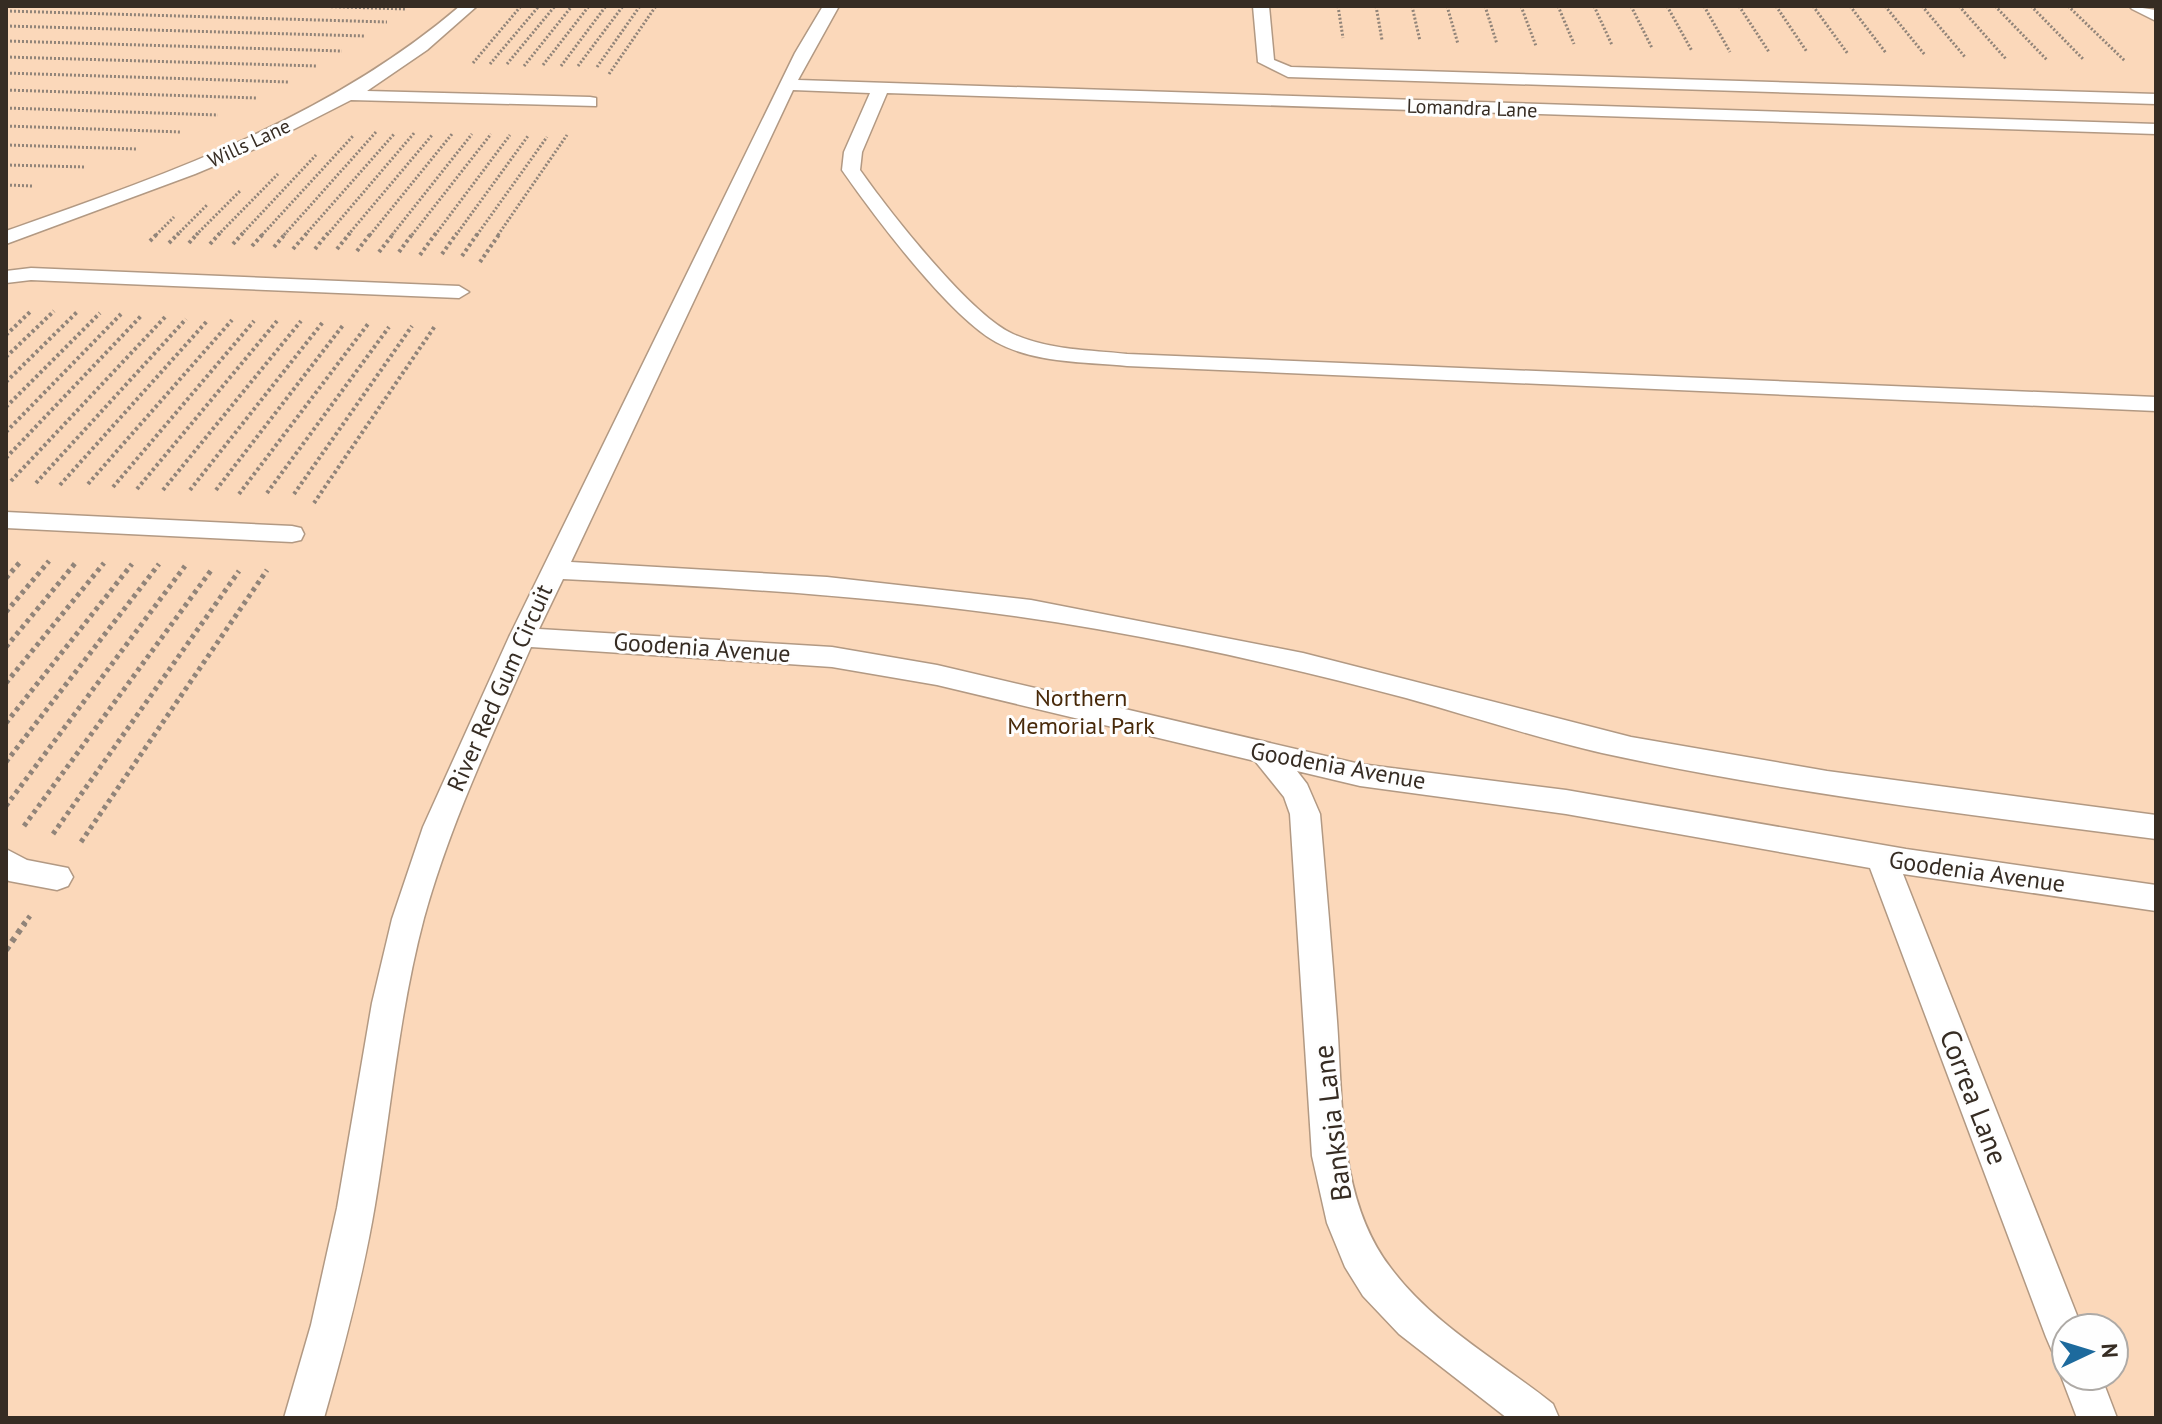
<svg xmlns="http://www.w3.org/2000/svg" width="2162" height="1424" font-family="'PT Sans',sans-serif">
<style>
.green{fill:#fbd8ba;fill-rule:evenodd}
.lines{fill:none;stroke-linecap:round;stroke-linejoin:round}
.lane-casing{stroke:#b29983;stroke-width:3}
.path-far3{stroke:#918479;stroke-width:3;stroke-dasharray:2 2;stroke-linecap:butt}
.path-far2{stroke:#918479;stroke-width:4;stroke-dasharray:3 3;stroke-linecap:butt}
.path-far1{stroke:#918479;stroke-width:5;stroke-dasharray:4 4;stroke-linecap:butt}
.path{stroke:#918479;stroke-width:6;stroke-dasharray:5 5;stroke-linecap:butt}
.lane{fill:#fff;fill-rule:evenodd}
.labels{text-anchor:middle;stroke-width:6;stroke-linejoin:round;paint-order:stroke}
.far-street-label{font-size:20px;fill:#362c23;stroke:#fefefe}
.street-label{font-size:24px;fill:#362c23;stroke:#fefefe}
.park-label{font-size:24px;fill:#482909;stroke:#fefefe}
.near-street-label{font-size:28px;fill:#362c23;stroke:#fefefe}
</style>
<rect width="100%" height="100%" fill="#feeee0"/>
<!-- green -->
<path class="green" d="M6 6H2156V1418H6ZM2066 1328H2114V1376H2066Z"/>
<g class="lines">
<defs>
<g id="lane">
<path d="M460 6H477L427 50 367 91 590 97 596 98V106L351 100 257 148 195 174 6 244V231C168 174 328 119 460 6Z"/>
<path d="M823 6H839L798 80 2156 124V134L887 93 862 152 860 170C889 211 970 315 1013 334 1048 350 1089 350 1127 354L2156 397V411L1127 366C1084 362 1034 363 996 342 949 316 874 216 842 170L844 152 870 93 793 90 571 562 827 577 1031 600 1303 653 1631 737 1827 771 2156 815V839C1971 815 1784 793 1602 753 1536 738 1471 716 1406 698 1304 671 1201 647 1097 629 920 598 741 588 563 579L539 629 832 647 937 665 1360 764 1566 790 1906 849 2156 885V911L1903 874 2082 1328H2066V1357L2052 1351 2046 1337 1870 868 1566 814 1360 786 1297 771 1307 784 1320 814C1326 883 1332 952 1337 1021 1343 1103 1338 1198 1390 1267 1432 1324 1499 1361 1553 1404L1559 1418H1507L1399 1334 1363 1296 1345 1267 1327 1223 1312 1156 1290 814 1284 797 1255 761 937 685 832 667 531 647C492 736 450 824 424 918 399 1012 391 1110 375 1205 363 1277 344 1348 324 1418H284L311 1325 337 1208 372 1003 392 919 423 827 509 637 795 53Z"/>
<path d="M1253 6H1269L1274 60 1291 67 2156 94V104L1288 77 1258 62Z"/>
<path d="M2129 6 2156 10V21L2132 9Z"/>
<path d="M31 268 459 286 469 292 459 298 31 280 6 283V271Z"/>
<path d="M6 512 292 526 301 528 304 534 301 540 292 542 6 528Z"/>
<path d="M6 849 27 860 68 868 73 877 68 886 57 890 9 881 6 879Z"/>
<path d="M2066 1364V1376H2101L2117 1418H2077L2061 1376Z"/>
</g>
</defs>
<!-- lane casing -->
<use href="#lane" class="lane-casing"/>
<!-- path-far3 -->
<g class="path-far3">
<path d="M311 6 405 9"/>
<path d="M1338 6 1343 38"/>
<path d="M1376 6 1382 40"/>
<path d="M1412 6 1420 41"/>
<path d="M1447 6 1458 44"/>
<path d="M1485 6 1497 44"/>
<path d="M1521 6 1536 46"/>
<path d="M1558 6 1574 44"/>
<path d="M1594 6 1612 45"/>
<path d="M1631 6 1652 48"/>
<path d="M1667 6 1692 51"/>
<path d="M1704 6 1730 52"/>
<path d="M1739 6 1769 52"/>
<path d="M1776 6 1807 52"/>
<path d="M1813 6 1848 54"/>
<path d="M1850 6 1886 53"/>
<path d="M1885 6 1925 55"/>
<path d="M1922 6 1965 57"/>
<path d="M1959 6 2006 59"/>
<path d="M1995 6 2047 60"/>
<path d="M2031 6 2084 60"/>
<path d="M2068 6 2125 61"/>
<path d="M6 11 387 22"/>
<path d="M6 26 365 36"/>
<path d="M6 41 342 51"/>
<path d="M6 57 317 66"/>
<path d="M473 63 521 6"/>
<path d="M490 64 539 6"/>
<path d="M507 64 555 6"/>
<path d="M543 65 589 6"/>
<path d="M524 66 572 6"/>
<path d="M561 66 606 6"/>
<path d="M578 66 623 6"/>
<path d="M597 67 640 6"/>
<path d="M6 73 288 82"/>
<path d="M609 74 656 6"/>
<path d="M6 90 257 98"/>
<path d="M6 108 218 115"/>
<path d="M6 126 181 132"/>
<path d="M6 145 137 149"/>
<path d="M6 165 85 167"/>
<path d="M6 185 33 186"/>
<path d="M156 235 174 217"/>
<path d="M177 235 207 205"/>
<path d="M196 235 241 190"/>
<path d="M218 235 278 174"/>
<path d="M241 235 316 155"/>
<path d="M262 235 353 136"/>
<path d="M284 235 376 132"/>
<path d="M305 235 395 133"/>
<path d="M327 235 415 132"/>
<path d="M348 235 433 134"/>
<path d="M370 235 452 134"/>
<path d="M392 235 472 134"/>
<path d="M412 235 491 134"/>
<path d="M435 235 510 135"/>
<path d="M456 235 528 136"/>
<path d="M477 235 547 137"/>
<path d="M498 235 567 135"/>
</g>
<!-- path-far2 -->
<g class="path-far2">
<path d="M150 241 158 233"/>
<path d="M169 243 179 233"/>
<path d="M189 243 198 233"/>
<path d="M210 244 220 233"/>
<path d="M233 244 243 233"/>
<path d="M252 246 264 233"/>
<path d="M274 247 286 233"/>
<path d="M293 249 307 233"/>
<path d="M315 249 328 233"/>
<path d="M337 249 350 233"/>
<path d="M357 251 371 233"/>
<path d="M379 252 394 233"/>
<path d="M399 252 413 233"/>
<path d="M442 254 457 233"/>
<path d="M420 255 436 233"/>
<path d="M462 256 478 233"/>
<path d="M480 262 500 233"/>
<path d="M6 335 31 311"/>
<path d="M6 357 54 311"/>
<path d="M6 382 77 312"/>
<path d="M6 407 100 313"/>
<path d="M6 432 121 314"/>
<path d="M6 458 142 315"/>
<path d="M11 481 166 316"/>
<path d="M36 483 186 319"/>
<path d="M88 484 232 320"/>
<path d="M60 485 208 320"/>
<path d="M113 487 254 321"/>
<path d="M137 489 277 321"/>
<path d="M163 490 301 321"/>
<path d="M190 490 323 322"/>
<path d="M216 490 344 324"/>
<path d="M267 493 389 327"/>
<path d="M239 494 368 324"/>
<path d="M294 494 412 326"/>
<path d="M314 503 435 326"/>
</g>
<!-- path-far1 -->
<g class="path-far1">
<path d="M6 578 21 561"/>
<path d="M6 612 49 561"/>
<path d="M6 647 77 561"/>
<path d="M6 683 104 563"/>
<path d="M6 723 132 564"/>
<path d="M6 762 159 564"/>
<path d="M6 806 185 566"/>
<path d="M24 826 212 569"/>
<path d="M53 834 239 571"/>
<path d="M81 842 267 570"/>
<path d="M23 925 30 916"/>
</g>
<!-- path -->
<path class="path" d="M6 950 25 923"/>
<!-- lane -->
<use href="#lane" class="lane"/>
</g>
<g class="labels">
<!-- far-street labels -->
<g class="far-street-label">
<text transform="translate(1472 108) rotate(2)" y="7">Lomandra Lane</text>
<text transform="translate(249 143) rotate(-25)" y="7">Wills Lane</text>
</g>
<!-- street labels -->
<g class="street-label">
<text transform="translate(702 648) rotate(4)" y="8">Goodenia Avenue</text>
<text transform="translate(500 688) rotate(-66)" y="8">River Red Gum Circuit</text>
<text transform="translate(1338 766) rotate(10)" y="8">Goodenia Avenue</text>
<text transform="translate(1977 872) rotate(8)" y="8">Goodenia Avenue</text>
</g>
<!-- park labels -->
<g class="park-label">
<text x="1081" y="706">Northern<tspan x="1081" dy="28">Memorial Park</tspan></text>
</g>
<!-- near-street labels -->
<g class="near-street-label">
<text transform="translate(1974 1097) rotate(69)" y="10">Correa Lane</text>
<text transform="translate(1332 1123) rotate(-97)" y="10">Banksia Lane</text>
</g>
</g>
<!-- border -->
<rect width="2162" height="1424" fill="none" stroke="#362c23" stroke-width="16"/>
<!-- north arrow -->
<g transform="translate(2090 1352) rotate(86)"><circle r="38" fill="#fefefe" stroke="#aeaaa6" stroke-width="2"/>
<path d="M0-6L14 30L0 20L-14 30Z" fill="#1d6a9d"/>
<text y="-12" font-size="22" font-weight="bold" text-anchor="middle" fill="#362c23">N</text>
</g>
</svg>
